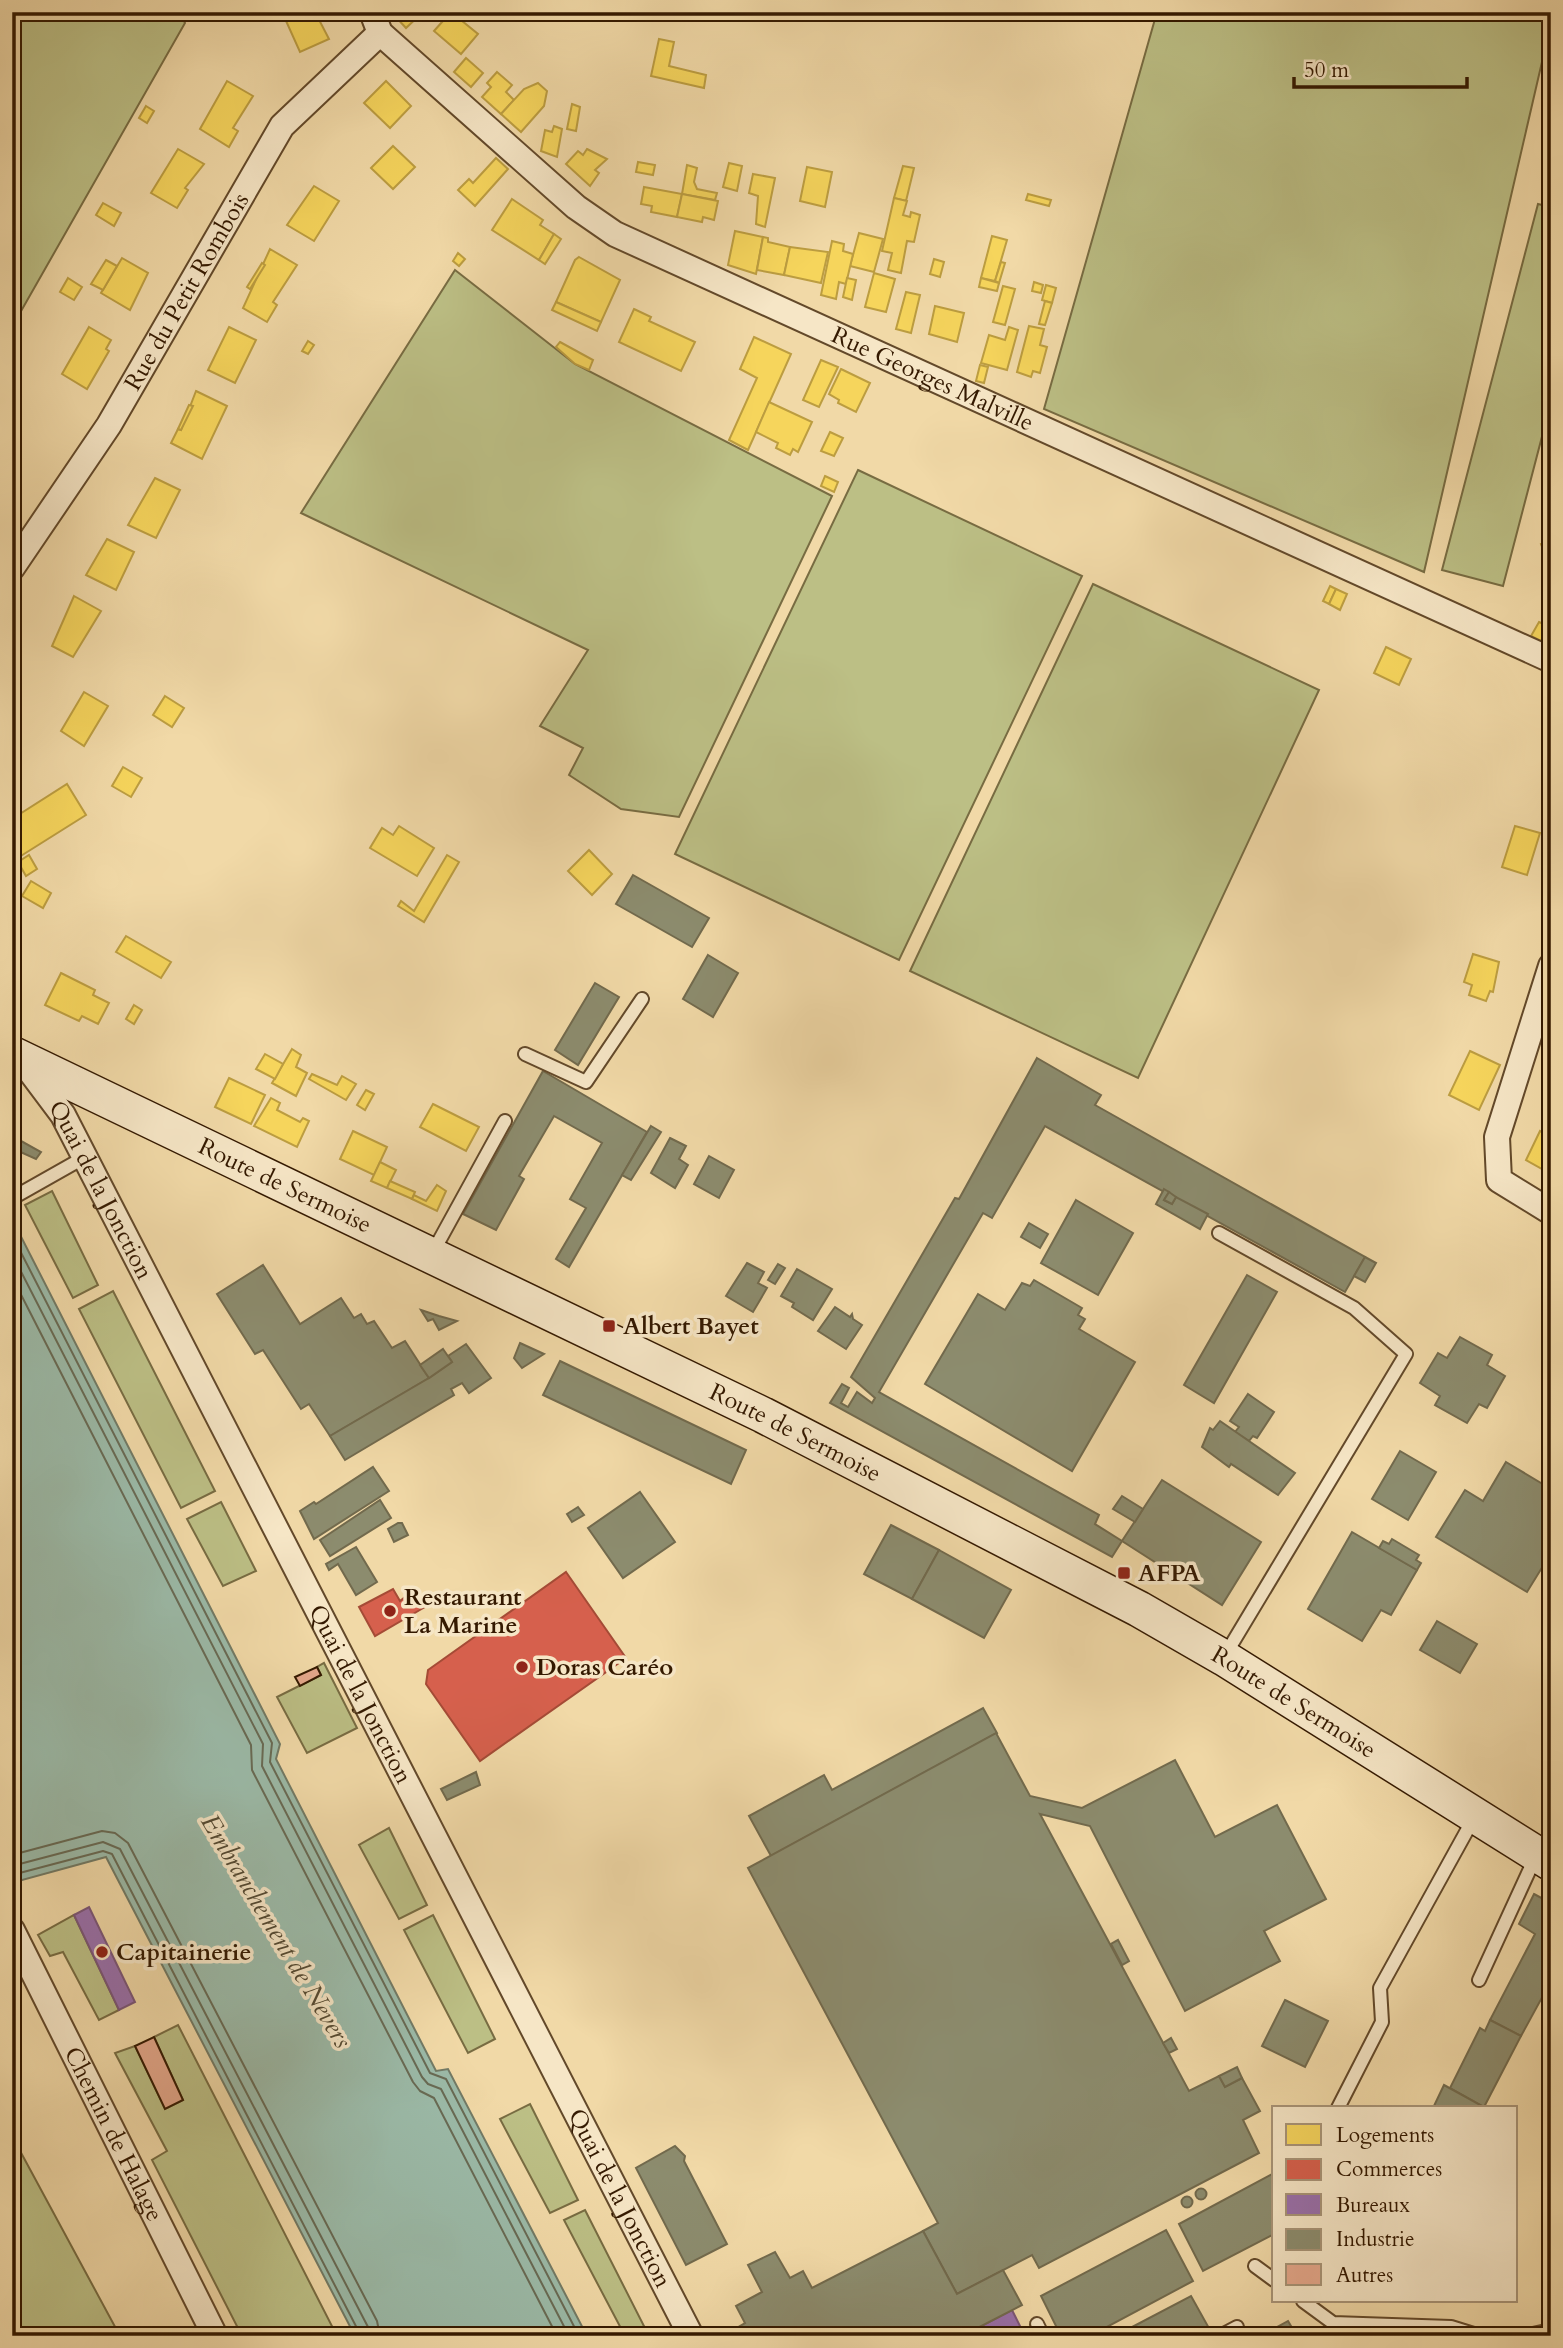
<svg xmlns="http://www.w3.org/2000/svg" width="1563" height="2348" font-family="Cardo,serif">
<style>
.green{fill:#bcbf85;stroke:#786c42;stroke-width:2}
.water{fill:#9bbaa8;stroke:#727a65;stroke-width:2}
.homes{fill:#f6d55c;stroke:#bc9d40;stroke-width:2}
.shops{fill:#d6604d;stroke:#a54b36;stroke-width:2}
.offices{fill:#9970ab;stroke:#7b5678;stroke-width:2}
.industry{fill:#8c8c6e;stroke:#726a4d;stroke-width:2}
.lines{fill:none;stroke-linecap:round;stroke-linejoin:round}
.shore{stroke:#686a54;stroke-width:2}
.building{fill:#e5a88c;stroke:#341900;stroke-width:2}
.lane-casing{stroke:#63492a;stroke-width:16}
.street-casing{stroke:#63492a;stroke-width:28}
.secondary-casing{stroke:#341900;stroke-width:38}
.lane{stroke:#f6e6c6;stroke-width:12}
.street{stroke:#f6e6c6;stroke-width:24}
.secondary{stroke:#f6e6c6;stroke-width:35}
.poi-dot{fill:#8f2418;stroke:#f6e6c6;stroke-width:2.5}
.labels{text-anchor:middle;stroke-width:7;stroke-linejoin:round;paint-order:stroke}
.street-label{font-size:24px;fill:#341900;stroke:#f6e6c6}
.poi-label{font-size:24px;font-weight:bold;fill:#341900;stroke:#f6e6c6;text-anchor:start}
.water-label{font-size:26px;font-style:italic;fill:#534932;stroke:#f6e6c6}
</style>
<rect width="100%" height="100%" fill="#f1d9a7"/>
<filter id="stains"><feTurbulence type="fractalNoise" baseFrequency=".00286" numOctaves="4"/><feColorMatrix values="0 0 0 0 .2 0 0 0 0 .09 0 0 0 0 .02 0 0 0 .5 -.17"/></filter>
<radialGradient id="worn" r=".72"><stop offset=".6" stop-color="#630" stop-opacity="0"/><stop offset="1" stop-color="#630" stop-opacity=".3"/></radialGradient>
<!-- green -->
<g class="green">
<path d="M12 12H180L185 23 12 327Z"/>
<path d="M1157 12H1521L1551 23 1424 572 1044 409Z"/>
<path d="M1538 204 1551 207V402L1503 586 1442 570Z"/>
<path d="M455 270 575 364 832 496 679 817 621 809 569 775 583 748 540 726 588 650 301 513Z"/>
<path d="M858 470 1082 576 899 960 675 854Z"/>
<path d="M1093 584 1319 690 1138 1078 910 971Z"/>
<path d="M52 1191 98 1285 73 1298 25 1205Z"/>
<path d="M113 1291 215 1491 181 1508 79 1309Z"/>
<path d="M221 1502 256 1571 223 1586 187 1519Z"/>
<path d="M324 1663 357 1728 307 1753 277 1697 321 1675 317 1667Z"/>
<path d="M389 1828 427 1905 399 1919 359 1845Z"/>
<path d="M74 1915 119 2010 99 2020 63 1952 50 1956 38 1935Z"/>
<path d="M433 1915 495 2039 468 2053 404 1930Z"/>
<path d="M178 2025 337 2336H298L296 2332 288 2336H242L152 2160 167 2151 115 2053 135 2046 165 2109 183 2100 154 2037Z"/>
<path d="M530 2104 578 2200 550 2213 500 2119Z"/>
<path d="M12 2136 120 2336H12Z"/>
<path d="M585 2210 649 2336H625L564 2220Z"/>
</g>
<!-- water -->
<path class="water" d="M12 1219 280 1744 276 1759 436 2071 448 2069 587 2336H355L106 1857 15 1882 12 1880Z"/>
<!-- homes -->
<g class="homes">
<path d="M282 12H315L329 39 300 52Z"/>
<path d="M397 12H423L406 28 394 15Z"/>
<path d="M451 12 478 34 461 54 434 31Z"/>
<path d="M659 39 674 42 669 66 706 75 704 88 651 76Z"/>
<path d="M466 58 483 73 471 87 454 72Z"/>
<path d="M497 72 512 85 506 92 514 100 501 114 482 97 491 87 487 83Z"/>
<path d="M227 81 253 96 233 128 238 131 229 147 200 129Z"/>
<path d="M386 81 411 106 390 128 364 103Z"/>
<path d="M538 83 547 91 544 106 521 132 501 114 524 89Z"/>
<path d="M572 104 580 107 576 131 567 129Z"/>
<path d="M146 106 154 111 147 123 139 118Z"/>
<path d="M554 126 562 129 557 157 541 151 545 130 552 132Z"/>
<path d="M393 146 415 167 393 189 371 168Z"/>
<path d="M178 149 204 164 185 188 188 190 177 208 151 193Z"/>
<path d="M587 149 607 159 595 170 599 173 590 186 566 164 578 151 583 155Z"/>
<path d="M496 158 508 169 475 206 458 190 469 179 473 183Z"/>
<path d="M638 162 655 165 653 175 636 172Z"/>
<path d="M729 163 742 166 737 191 723 187Z"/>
<path d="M687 165 697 168 694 182 697 189 717 193 715 200 682 194Z"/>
<path d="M903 166 914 168 906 201 894 198Z"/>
<path d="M807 167 832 172 825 207 800 201Z"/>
<path d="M753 174 775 178 765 227 756 224 758 196 749 193Z"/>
<path d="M314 186 339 201 314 241 287 225Z"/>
<path d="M644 187 682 194 677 217 651 212 652 206 641 204Z"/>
<path d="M682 194 718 201 714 220 703 217 702 222 677 217Z"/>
<path d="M1028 194 1051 200 1049 206 1026 200Z"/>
<path d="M894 198 907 201 903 215 910 217 911 212 920 215 914 242 907 241 901 273 888 270 892 253 882 251Z"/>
<path d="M512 199 543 220 540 225 554 234 539 260 492 230Z"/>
<path d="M103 203 121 213 114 226 96 215Z"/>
<path d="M735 231 763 237 756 274 728 265Z"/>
<path d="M859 233 883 239 874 272 850 266Z"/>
<path d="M554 234 561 239 545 264 539 260Z"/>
<path d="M992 236 1007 240 995 281 981 278Z"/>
<path d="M763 237 768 238V242L790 247 784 275 757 270Z"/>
<path d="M832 241 844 244 843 251 853 254 846 284 839 282 836 299 821 295Z"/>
<path d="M790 247 828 252 821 283 784 275Z"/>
<path d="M270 249 297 265 273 302 277 305 267 322 243 308Z"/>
<path d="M458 253 465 259 459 266 453 261Z"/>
<path d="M579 257 620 280 601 322 556 302 575 260Z"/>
<path d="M122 258 148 273 130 310 101 293Z"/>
<path d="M934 259 944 262 940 277 930 274Z"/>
<path d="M106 260 117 266 103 290 91 284Z"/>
<path d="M1001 262 1005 263 999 283 995 281Z"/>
<path d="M262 263 265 265 250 289 247 287Z"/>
<path d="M874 273 895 279 886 312 865 307Z"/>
<path d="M68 278 82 287 74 300 60 292Z"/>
<path d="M847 278 856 280 852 300 843 297Z"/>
<path d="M981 278 999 283 997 291 979 287Z"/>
<path d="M1034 282 1043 285 1041 293 1032 291Z"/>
<path d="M1046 285 1056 288 1052 303 1042 300Z"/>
<path d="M1003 286 1015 289 1005 325 993 322Z"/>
<path d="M906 292 920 295 911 333 896 329Z"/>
<path d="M1045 301 1052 303 1045 325 1039 324Z"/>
<path d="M556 302 601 322 597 331 552 310Z"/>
<path d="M935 306 964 313 957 342 929 334Z"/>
<path d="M634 309 651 317 649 321 695 342 681 371 619 342Z"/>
<path d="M1029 326 1044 329 1040 345 1047 347 1040 373 1033 371 1031 377 1017 372Z"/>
<path d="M89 327 111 340 106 349 109 351 87 389 62 374Z"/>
<path d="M229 327 256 340 235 383 208 370Z"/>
<path d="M1009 327 1018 330 1007 370 981 363 989 335 1005 340Z"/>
<path d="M754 337 791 354 748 450 729 440 757 378 740 369Z"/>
<path d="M308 341 314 345 308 354 302 351Z"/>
<path d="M560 342 593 360 589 370 575 364 556 347Z"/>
<path d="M821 360 838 367 819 407 803 400Z"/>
<path d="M980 365 988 367 984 383 976 381Z"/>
<path d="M841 369 870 383 856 412 838 403 839 400 829 394Z"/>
<path d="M196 391 227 406 202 459 171 443 178 429 181 430Z"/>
<path d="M769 402 812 422 798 452 793 449 790 455 776 448 778 443 756 432Z"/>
<path d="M189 405 193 406 181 430 178 429Z"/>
<path d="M830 432 843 438 834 456 821 451Z"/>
<path d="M825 476 838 482 834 492 821 486Z"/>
<path d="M155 478 180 490 156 538 128 525Z"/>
<path d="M107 539 134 552 116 590 86 575Z"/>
<path d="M1551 540V570L1541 544Z"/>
<path d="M1330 586 1336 589 1329 604 1323 601Z"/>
<path d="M1336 589 1347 594 1340 610 1329 604Z"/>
<path d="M74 596 101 611 73 657 52 646Z"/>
<path d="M1539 622 1548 626 1541 641 1531 636Z"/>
<path d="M1386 647 1411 659 1399 685 1374 673Z"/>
<path d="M84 692 108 706 84 746 61 731Z"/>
<path d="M165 696 184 708 172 727 153 715Z"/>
<path d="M123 767 142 778 131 797 112 786Z"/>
<path d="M67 784 86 815 16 859 12 854V819Z"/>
<path d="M399 826 434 848 417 876 370 848 382 828 393 835Z"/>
<path d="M1515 826 1540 833 1527 875 1502 867Z"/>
<path d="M589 850 612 874 592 895 568 871Z"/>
<path d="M29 855 37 869 26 876 18 862Z"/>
<path d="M447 855 459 862 424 922 398 906 401 901 414 911Z"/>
<path d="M31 881 51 893 43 908 22 896Z"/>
<path d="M126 936 171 962 161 978 116 952Z"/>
<path d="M1473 954 1499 962 1493 992 1490 991 1486 1001 1469 995 1472 985 1464 982Z"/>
<path d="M61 973 95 990 93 995 109 1003 98 1024 82 1016 79 1021 45 1005Z"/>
<path d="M134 1005 142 1010 134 1024 126 1019Z"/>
<path d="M292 1049 301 1055 296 1067 307 1073 296 1096 272 1083Z"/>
<path d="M1470 1051 1500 1065 1479 1110 1449 1095Z"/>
<path d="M265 1054 283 1064 275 1079 256 1069Z"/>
<path d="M312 1074 337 1085 342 1076 356 1084 346 1100 309 1079Z"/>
<path d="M229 1078 265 1095 251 1124 215 1107Z"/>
<path d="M366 1090 374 1094 365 1110 357 1105Z"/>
<path d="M271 1098 280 1103 277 1110 300 1122 303 1118 309 1121 297 1147 254 1126Z"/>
<path d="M433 1104 479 1127 466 1151 420 1127Z"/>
<path d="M353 1131 387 1147 374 1175 340 1159Z"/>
<path d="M1540 1131 1551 1137V1174L1526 1160Z"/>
<path d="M380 1162 396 1170 387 1188 371 1181Z"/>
<path d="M390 1181 415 1192 412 1199 387 1188Z"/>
<path d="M437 1185 446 1191 437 1211 412 1199 414 1195 426 1201Z"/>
</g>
<!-- shops -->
<g class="shops">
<path d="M566 1572 626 1658 480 1761 426 1684 428 1670Z"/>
<path d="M393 1589 400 1601 415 1589 425 1607 375 1636 359 1607Z"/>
</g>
<!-- offices -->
<g class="offices">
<path d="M89 1907 135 2002 119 2010 74 1915Z"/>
<path d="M1012 2310 1025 2336H962Z"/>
</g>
<!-- industry -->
<g class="industry">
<path d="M633 875 709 918 692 947 616 904Z"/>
<path d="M708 955 738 973 713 1017 683 999Z"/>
<path d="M595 983 619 997 578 1065 555 1050Z"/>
<path d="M1037 1058 1101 1095 1095 1105 1365 1257 1345 1292 1045 1126 992 1218 983 1213 879 1392 1099 1515 1095 1524 1122 1541 1112 1557 830 1403 842 1384 849 1388 841 1403 848 1407 857 1392 872 1403 875 1398 851 1377 955 1198 959 1199Z"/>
<path d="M543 1071 647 1132 569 1267 556 1259 586 1208 570 1199 602 1143 554 1116 519 1176 524 1179 496 1230 463 1214Z"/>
<path d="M651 1126 661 1132 631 1180 622 1175Z"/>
<path d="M670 1138 686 1146 679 1159 688 1165 675 1188 651 1173Z"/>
<path d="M21 1141 41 1152 36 1159 16 1150Z"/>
<path d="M709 1156 734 1170 719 1198 694 1184Z"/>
<path d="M1164 1189 1169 1192 1164 1200 1172 1204 1176 1197 1208 1214 1200 1229 1156 1204Z"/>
<path d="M1169 1192 1176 1197 1172 1204 1164 1200Z"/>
<path d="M1076 1200 1133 1233 1098 1295 1041 1263Z"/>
<path d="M1029 1223 1048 1234 1040 1248 1021 1237Z"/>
<path d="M1365 1257 1376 1263 1365 1282 1354 1276Z"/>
<path d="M747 1263 764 1272 758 1283 767 1288 753 1312 726 1296Z"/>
<path d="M778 1264 785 1268 775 1284 768 1280Z"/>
<path d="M263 1265 300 1324 341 1298 354 1318 361 1314 367 1324 374 1321 392 1348 405 1341 429 1378 330 1436 309 1404 301 1409 263 1350 255 1354 217 1294Z"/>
<path d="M797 1269 832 1289 813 1320 792 1307 794 1303 781 1296Z"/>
<path d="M1247 1275 1277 1292 1214 1403 1184 1385Z"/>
<path d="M1034 1280 1082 1308 1078 1315 1085 1319 1079 1329 1135 1362 1072 1471 925 1384 978 1294 1005 1310 1022 1283 1030 1286Z"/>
<path d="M835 1307 850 1317 852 1314 853 1319 862 1325 846 1349 818 1331Z"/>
<path d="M421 1310 439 1316 457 1321 439 1330 433 1319 428 1321Z"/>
<path d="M1460 1337 1492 1355 1487 1365 1505 1376 1487 1408 1479 1404 1467 1423 1435 1405 1440 1396 1420 1383 1438 1353 1447 1358Z"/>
<path d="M520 1343 544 1354 522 1368 514 1358Z"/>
<path d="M466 1344 491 1378 469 1393 462 1383 451 1389 454 1395 345 1460 330 1436 429 1378 452 1362 448 1356Z"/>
<path d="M443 1349 452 1362 429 1378 420 1365Z"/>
<path d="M560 1361 746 1450 731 1484 543 1395Z"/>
<path d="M1248 1394 1274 1412 1257 1438 1253 1436 1249 1441 1235 1432 1239 1427 1230 1421Z"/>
<path d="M1220 1421 1295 1473 1278 1495 1231 1464 1229 1467 1202 1447 1210 1428 1213 1430Z"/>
<path d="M1400 1451 1436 1472 1408 1520 1372 1499Z"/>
<path d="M1506 1462 1551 1489V1553L1527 1592 1436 1537 1465 1490 1483 1501Z"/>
<path d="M373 1467 389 1491 314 1539 300 1511 314 1502 316 1504Z"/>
<path d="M1162 1480 1261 1542 1222 1605 1122 1541Z"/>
<path d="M640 1492 675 1542 623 1578 588 1528Z"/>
<path d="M1122 1496 1143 1509 1135 1522 1113 1509Z"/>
<path d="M380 1500 391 1518 330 1556 320 1540Z"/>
<path d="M578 1507 584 1515 572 1522 567 1514Z"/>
<path d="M398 1523H402L408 1535 394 1542 388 1529Z"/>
<path d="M891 1525 939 1550 912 1599 864 1574Z"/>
<path d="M1352 1532 1417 1570 1391 1615 1381 1610 1362 1641 1308 1609Z"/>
<path d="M1392 1539 1419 1555 1416 1560 1421 1563 1417 1570 1379 1548 1383 1541 1389 1544Z"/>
<path d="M356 1547 377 1582 356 1595 338 1564 329 1570 326 1564Z"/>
<path d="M939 1550 1011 1590 984 1638 912 1599Z"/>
<path d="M1437 1621 1477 1644 1460 1673 1420 1650Z"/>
<path d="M983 1708 997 1733 771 1856 749 1816 824 1775 832 1790Z"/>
<path d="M996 1733 1030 1796 1082 1808 1175 1760 1215 1837 1277 1805 1326 1899 1264 1931 1280 1961 1185 2011 1090 1826 1040 1814 1189 2091 1219 2076 1225 2087 1242 2078 1260 2111 1243 2120 1259 2153 1039 2268 1032 2255 957 2294 923 2231 938 2223 748 1868Z"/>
<path d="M476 1772 480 1785 447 1800 441 1789Z"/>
<path d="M1534 1894 1551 1903V1981L1521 2036 1490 2020 1535 1934 1519 1924Z"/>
<path d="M1118 1940 1129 1961 1122 1965 1111 1944Z"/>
<path d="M1285 2000 1328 2021 1305 2067 1262 2046Z"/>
<path d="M1490 2020 1521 2036 1484 2107 1450 2088 1480 2028 1485 2031Z"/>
<path d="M1171 2038 1177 2049 1169 2053 1163 2043Z"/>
<path d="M1237 2067 1242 2078 1225 2087 1219 2076Z"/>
<path d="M1444 2085 1484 2107V2108H1433Z"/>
<path d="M675 2146 685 2156 684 2161 727 2244 686 2265 636 2168Z"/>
<path d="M1274 2173V2234L1203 2271 1179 2224Z"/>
<circle cx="1201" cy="2194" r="5.5"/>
<circle cx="1187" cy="2202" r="5.5"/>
<path d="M1166 2230 1193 2281 1090 2336H1061L1041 2296Z"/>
<path d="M923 2231 957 2294 1003 2270 1022 2305 962 2336H723L745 2323 736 2306 762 2292 748 2265 775 2252 790 2278 803 2271 812 2288Z"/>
<path d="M1191 2296 1210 2330 1199 2336H1115Z"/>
<path d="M1288 2321 1297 2336H1261Z"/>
</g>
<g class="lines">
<!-- shore -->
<g class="shore">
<path d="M12 1235 272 1743 270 1762 430 2073 446 2079 579 2336"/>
<path d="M12 1254 263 1744 262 1766 422 2077 428 2084 441 2089 569 2336"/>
<path d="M12 1277 251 1745 252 1770 413 2082 420 2091 434 2098 557 2336"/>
<path d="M12 1855 102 1831 115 1833 128 1843 377 2321 380 2336"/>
<path d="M12 1866 103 1842 120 1849 368 2327 370 2336"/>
<path d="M12 1875 103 1851 112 1854 361 2336"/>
</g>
</g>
<!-- building -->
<g class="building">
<path d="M317 1667 321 1675 300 1686 295 1677Z"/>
<path d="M154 2037 183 2100 165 2109 135 2046Z"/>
</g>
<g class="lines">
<defs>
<g id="lane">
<path d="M525 1054 586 1082 642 999"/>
<path d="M12 1190 16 1196 85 1157"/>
<path d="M1219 1233 1354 1308 1406 1354 1224 1657"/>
<path d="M433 1252 505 1121"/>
<path d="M1479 1980 1535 1858"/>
<path d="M1338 2108 1382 2022 1380 1988 1475 1816"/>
<path d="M1255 2266 1274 2280"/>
<path d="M1303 2301 1333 2323 1451 2327 1480 2336"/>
<path d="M1037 2324 1043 2336"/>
<path d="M1220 2336 1237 2327"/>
<path d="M1524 2336 1551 2330"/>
</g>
<g id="street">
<path id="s1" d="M372 12 380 33 576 207 615 234 1551 660"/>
<path id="s2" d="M12 568 109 425 282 126 380 33"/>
<path d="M1551 966 1497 1137 1499 1180 1551 1212"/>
<path id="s3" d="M24 1063 63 1115 691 2336"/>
<path id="s4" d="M12 1930 215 2336"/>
</g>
<g id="secondary">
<path id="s5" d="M12 1054 763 1415 1139 1609 1224 1658 1551 1863"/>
</g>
</defs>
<!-- lane casing -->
<use href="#lane" class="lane-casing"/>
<!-- street casing -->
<use href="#street" class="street-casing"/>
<!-- secondary casing -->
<use href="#secondary" class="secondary-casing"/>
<!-- lane -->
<use href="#lane" class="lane"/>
<!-- street -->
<use href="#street" class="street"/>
<!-- secondary -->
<use href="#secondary" class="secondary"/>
</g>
<!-- markers -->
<g class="poi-dot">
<rect x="602" y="1319" width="14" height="14" rx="3.5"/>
<rect x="1117" y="1566" width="14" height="14" rx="3.5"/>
<circle cx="390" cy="1611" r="7"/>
<circle cx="522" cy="1667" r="7"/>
<circle cx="102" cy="1952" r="7"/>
</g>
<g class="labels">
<!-- street labels -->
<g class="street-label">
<text dy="8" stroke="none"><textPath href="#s2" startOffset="327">Rue du Petit Rombois</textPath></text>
<text dy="8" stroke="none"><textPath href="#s1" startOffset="681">Rue Georges Malville</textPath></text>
<text dy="8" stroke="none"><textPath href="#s5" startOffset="303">Route de Sermoise</textPath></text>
<text dy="8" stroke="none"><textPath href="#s3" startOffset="149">Quai de la Jonction</textPath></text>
<text dy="8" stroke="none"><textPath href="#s5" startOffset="870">Route de Sermoise</textPath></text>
<text dy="8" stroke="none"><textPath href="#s3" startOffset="716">Quai de la Jonction</textPath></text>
<text dy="8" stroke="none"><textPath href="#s5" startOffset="1437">Route de Sermoise</textPath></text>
<text dy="8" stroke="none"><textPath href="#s4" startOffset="228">Chemin de Halage</textPath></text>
<text dy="8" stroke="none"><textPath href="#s3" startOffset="1283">Quai de la Jonction</textPath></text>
</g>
<!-- poi labels -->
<g class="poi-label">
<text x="623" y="1334">Albert Bayet</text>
<text x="1138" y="1581">AFPA</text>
<text x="404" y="1605">Restaurant<tspan x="404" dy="28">La Marine</tspan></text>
<text x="536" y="1675">Doras Caréo</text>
<text x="116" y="1960">Capitainerie</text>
</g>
<!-- water labels -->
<g class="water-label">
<text transform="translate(277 1931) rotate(59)" y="9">Embranchement de Nevers</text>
</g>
</g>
<!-- margin -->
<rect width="1563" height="2348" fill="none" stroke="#f1d9a7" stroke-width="42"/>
<rect x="14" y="14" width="1535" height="2320" fill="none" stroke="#341900" stroke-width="3.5"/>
<rect x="21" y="21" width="1521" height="2306" fill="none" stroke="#341900" stroke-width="2"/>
<!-- legend -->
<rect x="1272" y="2106" width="245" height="196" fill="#f6e6c6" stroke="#a89477" stroke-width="2"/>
<rect x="1286" y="2124" width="35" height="21" fill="#f6d55c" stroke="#a89477" stroke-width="2"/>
<text x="1336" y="2142" font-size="21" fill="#341900">Logements</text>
<rect x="1286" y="2159" width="35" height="21" fill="#d6604d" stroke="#a89477" stroke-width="2"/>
<text x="1336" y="2176" font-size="21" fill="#341900">Commerces</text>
<rect x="1286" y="2194" width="35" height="21" fill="#9970ab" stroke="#a89477" stroke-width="2"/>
<text x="1336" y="2212" font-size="21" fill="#341900">Bureaux</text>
<rect x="1286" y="2229" width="35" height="21" fill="#8c8c6e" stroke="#a89477" stroke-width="2"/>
<text x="1336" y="2246" font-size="21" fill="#341900">Industrie</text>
<rect x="1286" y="2264" width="35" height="21" fill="#e5a88c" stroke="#a89477" stroke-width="2"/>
<text x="1336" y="2282" font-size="21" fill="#341900">Autres</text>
<!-- scale -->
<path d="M1294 77v10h173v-10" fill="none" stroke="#341900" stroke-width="3.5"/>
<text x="1304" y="77" font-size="21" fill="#341900" stroke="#f6e6c6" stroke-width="5" paint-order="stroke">50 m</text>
<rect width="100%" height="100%" filter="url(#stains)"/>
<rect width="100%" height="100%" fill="url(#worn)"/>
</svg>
